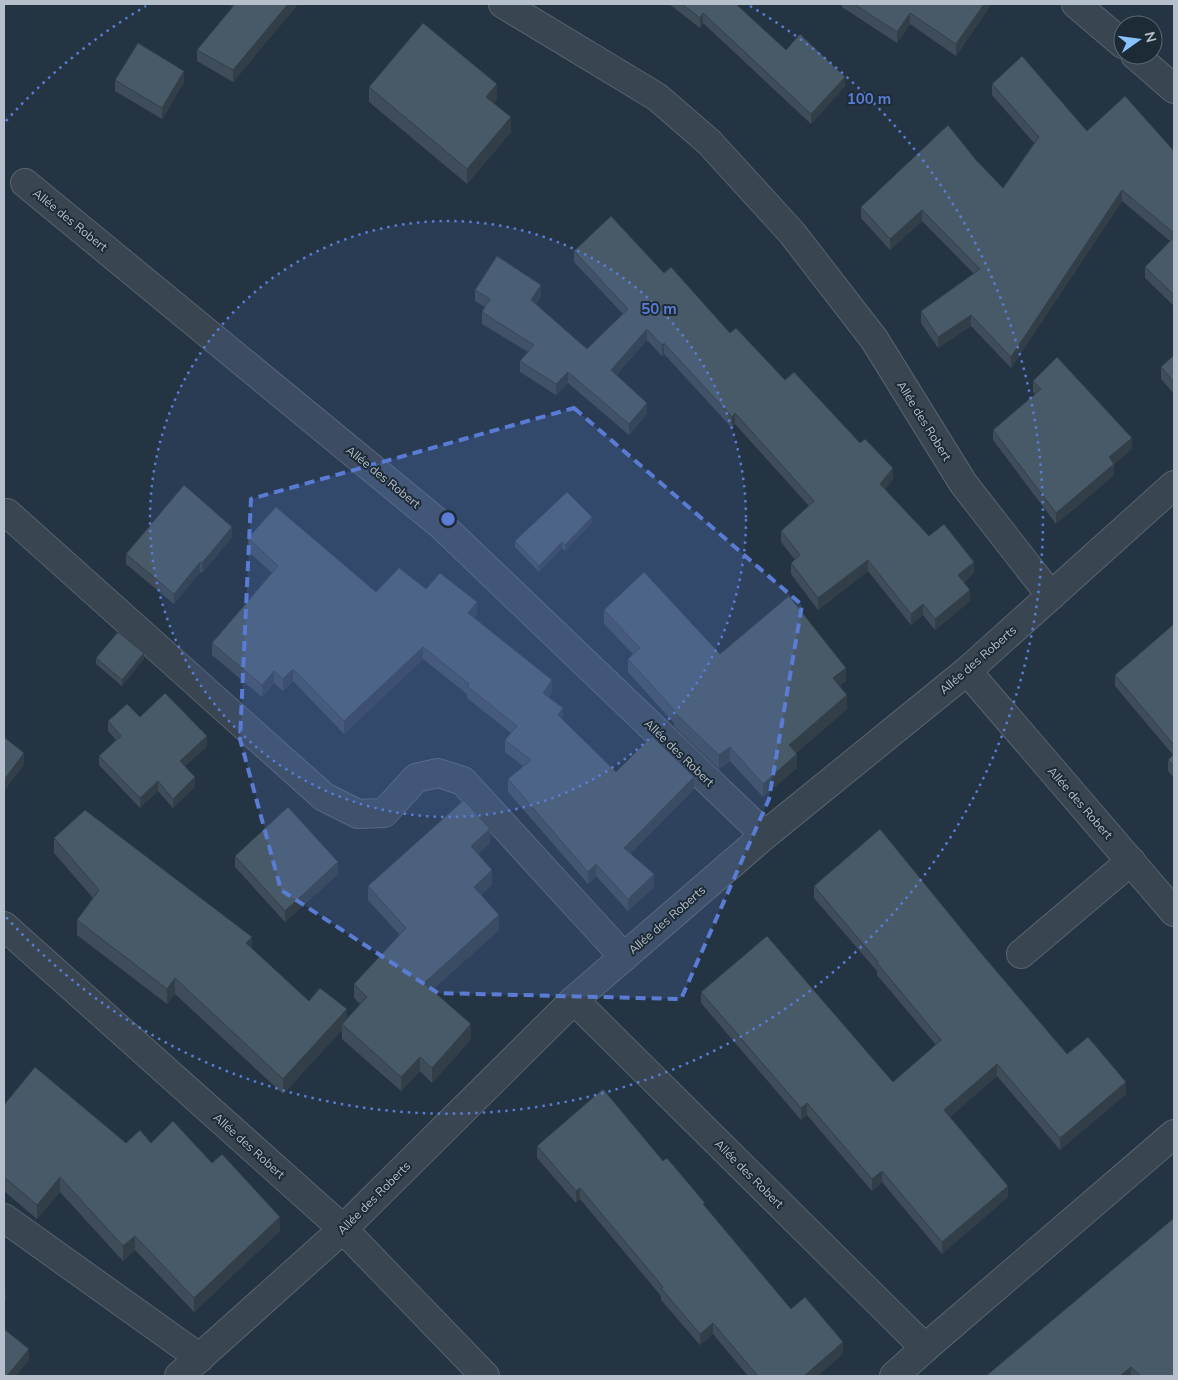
<svg xmlns="http://www.w3.org/2000/svg" width="1178" height="1380" font-family="Mulish,sans-serif">
<style>
.lines{fill:none;stroke-linecap:round;stroke-linejoin:round}
.minor-casing{stroke:#57636f;stroke-width:30}
.minor{stroke:#394652;stroke-width:28}
.wall{fill:#3e4d59}
.shaded-wall{fill:#323f49}
.building{fill:#485a68;stroke:#323f49}
.marked{fill:#5a7cd3;fill-opacity:0.2;stroke:#5a7cd3;stroke-width:4;stroke-dasharray:10 6;stroke-linejoin:round}
.ring{fill:none;stroke:#5a7cd3;stroke-width:2.5;stroke-dasharray:2.5 5}
.labels{text-anchor:middle;stroke-width:4;stroke-linejoin:round;paint-order:stroke}
.street-label{font-size:12px;fill:#b6c0cc;stroke:#1d2b37}
.centre{fill:#5a7cd3;stroke:#1d2b37;stroke-width:2.5}
.ring-label{font-size:15px;text-anchor:middle;font-weight:bold;fill:#5a7cd3;stroke:#1d2b37;stroke-width:4;stroke-linejoin:round;paint-order:stroke}
</style>
<rect width="100%" height="100%" fill="#243442"/>
<g class="lines">
<defs>
<g id="minor">
<path d="M503 4 657 97 709 142 792 233 874 339 963 483 1051 596"/>
<path d="M1076 4 1123 44"/>
<path d="M1135 55 1174 89"/>
<path d="M25 183 441 525 765 835"/>
<path d="M7 513 324 797 358 814 384 813 416 778 438 773 463 781 624 957"/>
<path d="M967 671 1174 912"/>
<path d="M4 926 343 1229 485 1376"/>
<path d="M1021 954 1131 861"/>
<path d="M574 1000 925 1348"/>
<path d="M4 1218 200 1358"/>
<path d="M179 1376 343 1229 574 1000 765 835 967 671 1174 485"/>
<path d="M894 1376 925 1348 1174 1134"/>
</g>
</defs>
<!-- minor casing -->
<use href="#minor" class="minor-casing"/>
<!-- minor -->
<use href="#minor" class="minor"/>
</g>
<!-- wall -->
<g class="wall">
<path d="M229 4H298L233 82 197 61V50L233 7Z"/>
<path d="M669 4H736L786 50 845 86 811 124 703 23 700 28Z"/>
<path d="M842 4H990V6L956 56 910 24 897 43 842 7Z"/>
<path d="M115 80 184 82 162 119 115 91Z"/>
<path d="M992 84 1087 131 1174 151V306L1145 278V267L1170 241 1122 201 1011 368 971 326 938 348 921 323V311L974 274 922 221 890 250 861 218V207L976 160 1003 188 1034 143 992 95Z"/>
<path d="M369 87 497 99 493 103 511 132 467 184 369 102Z"/>
<path d="M574 251 664 273 730 333 785 380 893 479 885 489 929 536 974 573 964 582 970 601 935 630 923 615 911 625 868 571 818 610 791 574V563L795 560 781 542V531L809 506 735 424 732 428 664 354 662 356 647 340 616 375 647 414 629 435 568 383 556 395 520 372V361L528 352 482 324V312L485 307 475 301V290L541 296 536 304 587 349 623 314 574 262Z"/>
<path d="M1174 355V394L1161 379V367Z"/>
<path d="M1033 381 1132 449 1114 464V475L1056 524 993 440V430L1035 394 1033 392Z"/>
<path d="M592 523 565 551 562 548 539 572 515 547V541Z"/>
<path d="M232 537 202 573 200 572 174 604 126 564V554Z"/>
<path d="M248 538 376 592 426 589 477 614 474 618 552 692 549 697 563 720 616 772 694 789 630 854 654 887 628 911 596 876 588 884 508 792V779L524 767 505 752V740L511 733 467 698V694L423 659 344 734 293 681 283 691 274 683 262 697 212 655V643L272 573 248 551Z"/>
<path d="M604 610 720 654 846 681 840 686 847 709 796 753 797 768 763 797 730 761 719 769 674 726V723L628 672V659L633 654 604 624Z"/>
<path d="M1174 624V778L1168 771V760L1173 755 1115 686V675Z"/>
<path d="M96 658 144 659 122 686 96 664Z"/>
<path d="M140 717 207 746 185 766 195 787 173 808 158 791 140 808 99 765V756L116 740 108 731V721Z"/>
<path d="M54 838 252 950 309 1001 347 1018 360 1004 354 998V984L400 935 368 900V886L490 843 478 854 492 885 481 895 499 930 432 990 471 1039 432 1083 420 1071 401 1091 342 1039V1030L283 1094 175 994 167 1004 77 935V920L93 898 54 853Z"/>
<path d="M235 856 338 874 285 922 235 867Z"/>
<path d="M814 886 981 953 1067 1054 1126 1094 1060 1150 997 1076 950 1117 1008 1197 942 1254 882 1182 872 1191 807 1115 801 1120 701 1003V992L893 1082 936 1045 877 975V971L814 898Z"/>
<path d="M4 1105 126 1143H151L212 1163 280 1231 194 1312 135 1250 123 1261 60 1192 37 1219 4 1191Z"/>
<path d="M537 1146 663 1161 705 1206 791 1309 843 1354 817 1376H748L713 1334 700 1345 661 1300V1296L580 1199 576 1203 537 1158Z"/>
<path d="M1174 1218V1376H986Z"/>
</g>
<!-- shaded-wall -->
<g class="shaded-wall">
<path d="M288 4H298L233 82V70Z"/>
<path d="M984 4H990V6L956 56V44Z"/>
<path d="M703 13V23L700 28V18Z"/>
<path d="M910 13V24L897 43V32Z"/>
<path d="M184 71V82L162 119V108Z"/>
<path d="M845 77V86L811 124V114Z"/>
<path d="M497 84V99L486 112V97Z"/>
<path d="M511 117V132L467 184V169Z"/>
<path d="M1122 190V201L1011 368V357Z"/>
<path d="M922 210V221L890 250V239Z"/>
<path d="M541 285V296L531 311V300Z"/>
<path d="M971 315V326L938 348V337Z"/>
<path d="M647 329V340L611 381V370Z"/>
<path d="M664 343V354L662 356V345Z"/>
<path d="M568 372V383L556 395V384Z"/>
<path d="M647 403V414L629 435V424Z"/>
<path d="M735 413V424L732 428V417Z"/>
<path d="M1132 438V449L1114 464V475L1056 524V513L1109 457Z"/>
<path d="M893 468V479L880 495V484Z"/>
<path d="M592 517V523L565 551V545Z"/>
<path d="M232 527V537L202 573V563Z"/>
<path d="M562 542V548L539 572V566Z"/>
<path d="M868 560V571L818 610V598Z"/>
<path d="M200 562V572L174 604V594Z"/>
<path d="M974 562V573L958 586V575Z"/>
<path d="M970 590V601L935 630V619Z"/>
<path d="M477 602V614L468 625V613Z"/>
<path d="M923 604V615L911 625V614Z"/>
<path d="M423 647V659L344 734V721Z"/>
<path d="M144 653V659L122 686V680Z"/>
<path d="M846 668V681L833 692V678Z"/>
<path d="M293 669V681L283 691V679Z"/>
<path d="M274 671V683L262 697V685Z"/>
<path d="M552 680V692L543 705V693Z"/>
<path d="M847 695V709L789 759V745Z"/>
<path d="M563 708V720L558 715Z"/>
<path d="M207 736V746L180 771V761Z"/>
<path d="M730 747V761L719 769V755Z"/>
<path d="M24 753V765L4 791V780Z"/>
<path d="M797 754V768L763 797V784Z"/>
<path d="M195 777V787L173 808V799Z"/>
<path d="M694 777V789L624 860V848Z"/>
<path d="M158 781V791L140 808V798Z"/>
<path d="M490 829V843L471 860V846Z"/>
<path d="M338 862V874L285 922V911Z"/>
<path d="M596 864V876L588 884V872Z"/>
<path d="M492 870V885L474 902V887Z"/>
<path d="M654 874V887L628 911V899Z"/>
<path d="M499 915V930L424 997V983Z"/>
<path d="M252 937V952L246 943Z"/>
<path d="M175 978V994L167 1004V989Z"/>
<path d="M347 1009V1024H342V1030L283 1094V1079Z"/>
<path d="M471 1024V1039L432 1083V1068Z"/>
<path d="M420 1057V1071L401 1091V1077Z"/>
<path d="M997 1064V1076L944 1122V1110Z"/>
<path d="M1126 1082V1094L1060 1150V1138Z"/>
<path d="M807 1103V1115L801 1120V1108Z"/>
<path d="M882 1171V1182L872 1191V1179Z"/>
<path d="M60 1177V1192L37 1219V1205Z"/>
<path d="M1008 1186V1197L942 1254V1242Z"/>
<path d="M580 1188V1199L576 1203V1191Z"/>
<path d="M280 1217V1231L194 1312V1298Z"/>
<path d="M135 1236V1250L123 1261V1246Z"/>
<path d="M6 1289V1300L4 1303V1292Z"/>
<path d="M713 1323V1334L700 1345V1334Z"/>
<path d="M843 1342V1354L817 1376H804Z"/>
<path d="M29 1349V1360L16 1376H7Z"/>
<path d="M1131 1367V1376H1120Z"/>
</g>
<!-- building -->
<g class="building">
<path d="M235 4H288L233 70 197 50Z"/>
<path d="M682 4H736L786 50 800 34 845 77 811 114 703 13 700 18Z"/>
<path d="M854 4H984L956 44 910 13 897 32Z"/>
<path d="M423 23 497 84 486 97 511 117 467 169 369 87Z"/>
<path d="M138 43 184 71 162 108 115 80Z"/>
<path d="M1022 56 1087 131 1125 96 1174 151V233L1122 190 1011 357 971 315 938 337 921 311 980 269 922 210 890 239 861 207 948 125 976 160 1003 188 1039 137 992 84Z"/>
<path d="M611 216 664 273 671 267 730 333 736 328 785 380 794 372 860 443 865 439 893 468 880 484 929 536 944 524 974 562 958 575 970 590 935 619 923 604 911 614 868 560 818 598 791 563 800 555 781 531 814 501 735 413 732 417 664 343 662 345 647 329 611 370 647 403 629 424 568 372 556 384 520 361 534 345 482 312 490 299 475 290 497 256 541 285 531 300 587 349 628 309 574 251Z"/>
<path d="M1174 237V295L1145 267Z"/>
<path d="M1174 355V382L1161 367Z"/>
<path d="M1057 357 1132 438 1109 457 1114 464 1056 513 993 430 1041 389 1033 381Z"/>
<path d="M184 485 232 527 202 563 200 562 174 594 126 554Z"/>
<path d="M567 492 592 517 565 545 562 542 539 566 515 541Z"/>
<path d="M276 507 376 592 399 568 426 589 440 573 477 602 468 613 552 680 543 693 563 708 558 715 616 772 652 736 694 777 624 848 654 874 628 899 596 864 588 872 508 779 531 760 505 740 517 726 467 686 469 684 423 647 344 721 293 669 283 679 274 671 262 685 212 643 278 566 248 538Z"/>
<path d="M644 572 720 654 789 596 846 668 833 678 847 695 789 745 797 754 763 784 730 747 719 755 674 712 675 711 628 659 640 648 604 610Z"/>
<path d="M1174 624V745L1115 675Z"/>
<path d="M118 632 144 653 122 680 96 658Z"/>
<path d="M165 693 207 736 180 761 195 777 173 799 158 781 140 798 99 756 121 736 108 721 127 704 140 717Z"/>
<path d="M4 737 24 753 4 780Z"/>
<path d="M1174 754V767L1168 760Z"/>
<path d="M464 800 490 829 471 846 492 870 474 887 499 915 424 983 471 1024 432 1068 420 1057 401 1077 342 1024 367 997 354 984 406 928 368 886Z"/>
<path d="M288 807 338 862 285 911 235 856Z"/>
<path d="M85 810 252 937 246 943 309 1001 320 988 347 1009 283 1079 175 978 167 989 77 920 99 890 54 838Z"/>
<path d="M880 829 981 953 1067 1054 1088 1037 1126 1082 1060 1138 997 1064 944 1110 1008 1186 942 1242 882 1171 872 1179 807 1103 801 1108 701 992 767 936 893 1082 941 1040 877 963 878 962 814 886Z"/>
<path d="M35 1067 126 1143 140 1130 151 1143 173 1121 212 1163 222 1154 280 1217 194 1298 135 1236 123 1246 60 1177 37 1205 4 1177V1105Z"/>
<path d="M603 1089 663 1161 667 1158 705 1203 703 1204 791 1309 805 1297 843 1342 804 1376H758L713 1323 700 1334 661 1288 663 1287 580 1188 576 1191 537 1146Z"/>
<path d="M1174 1218V1376H1141L1131 1367 1120 1376H986Z"/>
<path d="M4 1329 29 1349 7 1376H4Z"/>
</g>
<!-- marked area -->
<path class="marked" d="M574 408 802 605 769 799 681 999 438 993 281 890 240 739 251 499Z"/>
<!-- distance rings -->
<circle cx="448" cy="519" r="298" fill="#5a7cd3" fill-opacity=".12"/>
<g class="ring">
<circle cx="448" cy="519" r="298"/>
<path d="M6 121A595 595 0 0 1 146 6M750 6A595 595 0 1 1 6 917"/>
</g>
<g class="labels">
<!-- street labels -->
<g class="street-label">
<text transform="translate(70 220) rotate(39)" y="4">Allée des Robert</text>
<text transform="translate(924 421) rotate(58)" y="4">Allée des Robert</text>
<text transform="translate(383 477) rotate(39)" y="4">Allée des Robert</text>
<text transform="translate(978 660) rotate(-41)" y="4">Allée des Roberts</text>
<text transform="translate(679 753) rotate(44)" y="4">Allée des Robert</text>
<text transform="translate(1080 803) rotate(49)" y="4">Allée des Robert</text>
<text transform="translate(667 920) rotate(-41)" y="4">Allée des Roberts</text>
<text transform="translate(249 1146) rotate(42)" y="4">Allée des Robert</text>
<text transform="translate(749 1174) rotate(45)" y="4">Allée des Robert</text>
<text transform="translate(374 1198) rotate(-45)" y="4">Allée des Roberts</text>
</g>
</g>
<circle cx="448" cy="519" r="8" class="centre"/>
<g class="ring-label">
<text x="869" y="104">100 m</text>
<text x="659" y="314">50 m</text>
</g>
<!-- border -->
<rect width="1178" height="1380" fill="none" stroke="#b6c0cc" stroke-width="10"/>
<!-- north arrow -->
<g transform="translate(1138 40) rotate(76)"><circle r="24" fill="#1d2b37" stroke="#5a6773"/>
<path d="M0-4L9 19L0 12L-9 19Z" fill="#89c2fe"/>
<text y="-8" font-size="14" font-weight="bold" text-anchor="middle" fill="#b6c0cc">N</text>
</g>
</svg>
